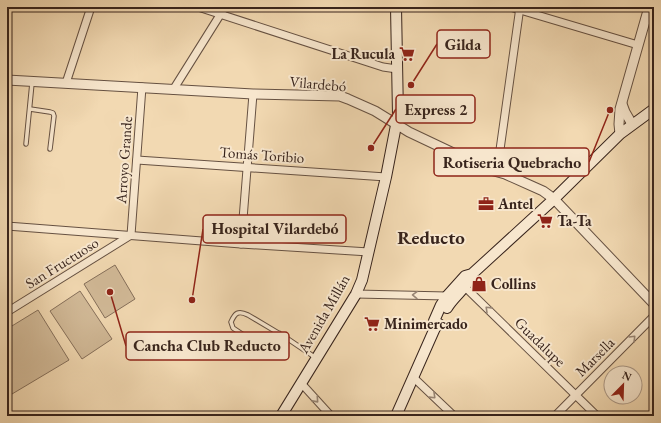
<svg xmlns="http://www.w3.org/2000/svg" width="661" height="423" font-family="'EB Garamond',serif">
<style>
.pitch{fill:#d2ba98;stroke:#856f5a}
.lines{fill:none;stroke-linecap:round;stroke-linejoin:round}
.service-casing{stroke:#665142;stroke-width:5.5}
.minor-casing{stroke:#665142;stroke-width:9}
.tertiary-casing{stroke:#665142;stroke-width:11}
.secondary-casing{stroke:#38241c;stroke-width:12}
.service{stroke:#f7e6cd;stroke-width:3.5}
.minor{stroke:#f7e6cd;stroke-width:7}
.tertiary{stroke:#f7e6cd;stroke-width:9}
.secondary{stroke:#f7e6cd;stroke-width:10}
.oneway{stroke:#988574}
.labels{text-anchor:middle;stroke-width:4;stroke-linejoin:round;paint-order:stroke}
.poi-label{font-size:15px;font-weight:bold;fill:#38241c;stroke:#f7e6cd;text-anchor:start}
.street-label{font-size:15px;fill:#38241c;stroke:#f7e6cd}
.district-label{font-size:19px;font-weight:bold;fill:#38241c;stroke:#f7e6cd}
.leader{fill:none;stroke:#8f2418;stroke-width:1.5}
.callout-dot{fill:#8f2418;stroke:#f7e6cd;stroke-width:1.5}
.callout{fill:#f7e6cd;stroke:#8f2418;stroke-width:1.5}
.callout-label{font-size:16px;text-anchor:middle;font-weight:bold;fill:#38241c}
</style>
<rect width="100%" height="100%" fill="#f2d9b2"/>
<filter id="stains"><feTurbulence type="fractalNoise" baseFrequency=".005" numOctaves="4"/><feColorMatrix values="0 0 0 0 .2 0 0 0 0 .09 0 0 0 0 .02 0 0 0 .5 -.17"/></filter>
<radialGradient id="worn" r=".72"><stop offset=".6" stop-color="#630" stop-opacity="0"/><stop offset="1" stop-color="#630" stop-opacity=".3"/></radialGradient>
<!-- pitch -->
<g class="pitch">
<path d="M115 265 135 299 105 318 84 284Z"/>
<path d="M80 291 112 339 82 359 50 311Z"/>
<path d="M38 310 69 360 7 397V329Z"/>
</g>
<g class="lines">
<defs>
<g id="service">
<path d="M30 109 50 112 53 113 54 116 50 149"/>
<path d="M26 144 32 83"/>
<path d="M279 333 273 345 266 348 257 344 233 328 231 322C235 313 238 310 248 315L285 337 316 358"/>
</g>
<g id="minor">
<path d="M198 7 383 67 397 69"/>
<path d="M510 7 638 45"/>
<path d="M66 83 91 7"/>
<path d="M173 90 225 7"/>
<path d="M137 160 386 177"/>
<path d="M497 171 520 7"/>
<path d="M7 226 241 244 369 252"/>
<path d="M241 244 253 94"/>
<path d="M465 287 597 416"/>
<path d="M356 294 447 296 449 298"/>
<path d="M7 312 131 235 142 87"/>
<path d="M413 377 454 416"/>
<path d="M301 383 331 416"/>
<path d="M555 416 654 316"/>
</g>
<g id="tertiary">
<path d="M7 80 253 94 340 96 348 99 375 111 409 132 487 169 505 174 543 191 554 199 654 304"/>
<path d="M622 104 625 112 632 124"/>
<path d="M620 134 619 124 620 109 649 7"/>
</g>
<g id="secondary">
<path d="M447 308C454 296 467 288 472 275"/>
<path d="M435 328 434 321 441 305 447 296 465 276 472 274 554 199 620 134 654 109"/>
<path d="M281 416 356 294 362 280 386 177 398 115 396 7"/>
<path d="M396 416 435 328 439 324"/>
</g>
</defs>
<!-- service casing -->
<use href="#service" class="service-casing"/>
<!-- minor casing -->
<use href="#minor" class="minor-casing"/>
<!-- tertiary casing -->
<use href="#tertiary" class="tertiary-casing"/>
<!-- secondary casing -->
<use href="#secondary" class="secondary-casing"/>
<!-- service -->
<use href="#service" class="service"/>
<!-- minor -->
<use href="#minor" class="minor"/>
<!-- tertiary -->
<use href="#tertiary" class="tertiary"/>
<!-- secondary -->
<use href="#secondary" class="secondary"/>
</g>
<!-- one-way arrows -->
<defs><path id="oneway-chevron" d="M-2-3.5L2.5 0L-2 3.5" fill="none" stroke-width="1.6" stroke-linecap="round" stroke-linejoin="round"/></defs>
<g class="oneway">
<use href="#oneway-chevron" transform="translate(415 295) rotate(-179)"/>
<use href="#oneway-chevron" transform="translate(488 309) rotate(-136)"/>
<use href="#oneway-chevron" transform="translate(633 338) rotate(-45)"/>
<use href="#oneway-chevron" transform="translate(433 396) rotate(44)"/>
<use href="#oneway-chevron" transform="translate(316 400) rotate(48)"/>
</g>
<!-- icons -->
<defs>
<symbol id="supermarket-bare" viewBox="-9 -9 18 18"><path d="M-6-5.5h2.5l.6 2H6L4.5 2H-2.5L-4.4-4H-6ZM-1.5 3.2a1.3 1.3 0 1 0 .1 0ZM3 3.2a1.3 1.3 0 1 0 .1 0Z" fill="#8f2418" stroke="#f7e6cd" stroke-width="2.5" paint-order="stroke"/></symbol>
<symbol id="office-bare" viewBox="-9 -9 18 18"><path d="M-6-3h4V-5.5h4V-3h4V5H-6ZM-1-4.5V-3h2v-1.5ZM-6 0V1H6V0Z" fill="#8f2418" stroke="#f7e6cd" stroke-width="2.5" paint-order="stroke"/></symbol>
<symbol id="shop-bare" viewBox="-9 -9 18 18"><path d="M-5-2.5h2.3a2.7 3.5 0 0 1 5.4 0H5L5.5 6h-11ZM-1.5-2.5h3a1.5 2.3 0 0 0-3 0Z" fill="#8f2418" stroke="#f7e6cd" stroke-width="2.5" paint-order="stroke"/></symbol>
</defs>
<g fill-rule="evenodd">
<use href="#supermarket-bare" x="396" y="43" width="22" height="22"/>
<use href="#office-bare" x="475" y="193" width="22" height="22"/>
<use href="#supermarket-bare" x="534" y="210" width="22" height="22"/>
<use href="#shop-bare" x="468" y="273" width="22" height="22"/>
<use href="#supermarket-bare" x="361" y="313" width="22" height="22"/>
</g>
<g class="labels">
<!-- poi labels -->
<g class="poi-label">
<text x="395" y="59" text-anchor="end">La Rucula</text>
<text x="498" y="209">Antel</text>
<text x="557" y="226">Ta-Ta</text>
<text x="491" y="289">Collins</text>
<text x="384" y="329">Minimercado</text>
</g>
<!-- street labels -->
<g class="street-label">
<text transform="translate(318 84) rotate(5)" y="5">Vilardebó</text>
<text transform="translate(262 155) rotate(4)" y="5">Tomás Toribio</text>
<text transform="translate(124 160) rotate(-86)" y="5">Arroyo Grande</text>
<text transform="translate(62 263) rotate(-32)" y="5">San Fructuoso</text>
<text transform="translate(324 314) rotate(-60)" y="5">Avenida Millán</text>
<text transform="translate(540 342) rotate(44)" y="5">Guadalupe</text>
<text transform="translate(595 357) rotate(-45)" y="5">Marsella</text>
</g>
<!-- district labels -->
<g class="district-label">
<text x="431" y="244">Reducto</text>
</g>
</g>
<!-- callouts -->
<path class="leader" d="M411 85L437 44M371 148L396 109M610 110L589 162M192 300L203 229M110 292L126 346"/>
<g class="callout-dot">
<circle cx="411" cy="85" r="4"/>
<circle cx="371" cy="148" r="4"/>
<circle cx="610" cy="110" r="4"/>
<circle cx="192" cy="300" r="4"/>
<circle cx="110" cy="292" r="4"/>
</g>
<g class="callout">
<rect x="437" y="30" width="53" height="28" rx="4"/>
<rect x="396" y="95" width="79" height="28" rx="4"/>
<rect x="434" y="148" width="155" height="28" rx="4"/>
<rect x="203" y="215" width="143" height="28" rx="4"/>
<rect x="126" y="332" width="163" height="28" rx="4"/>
</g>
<g class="callout-label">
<text x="463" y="50">Gilda</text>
<text x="436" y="115">Express 2</text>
<text x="512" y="168">Rotiseria Quebracho</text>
<text x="275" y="234">Hospital Vilardebó</text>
<text x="207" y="351">Cancha Club Reducto</text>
</g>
<!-- margin -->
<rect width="661" height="423" fill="none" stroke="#f2d9b2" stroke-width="24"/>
<rect x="8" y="8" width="645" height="407" fill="none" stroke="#38241c" stroke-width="2"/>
<rect x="12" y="12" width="637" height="399" fill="none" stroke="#38241c"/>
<!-- north arrow -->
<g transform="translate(623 385) rotate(23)"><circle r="19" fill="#f7e6cd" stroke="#ab9886"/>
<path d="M0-3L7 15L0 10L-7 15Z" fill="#8f2418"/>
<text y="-6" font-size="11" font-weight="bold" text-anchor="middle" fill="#38241c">N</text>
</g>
<rect width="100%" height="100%" filter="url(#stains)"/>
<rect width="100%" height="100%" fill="url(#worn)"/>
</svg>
